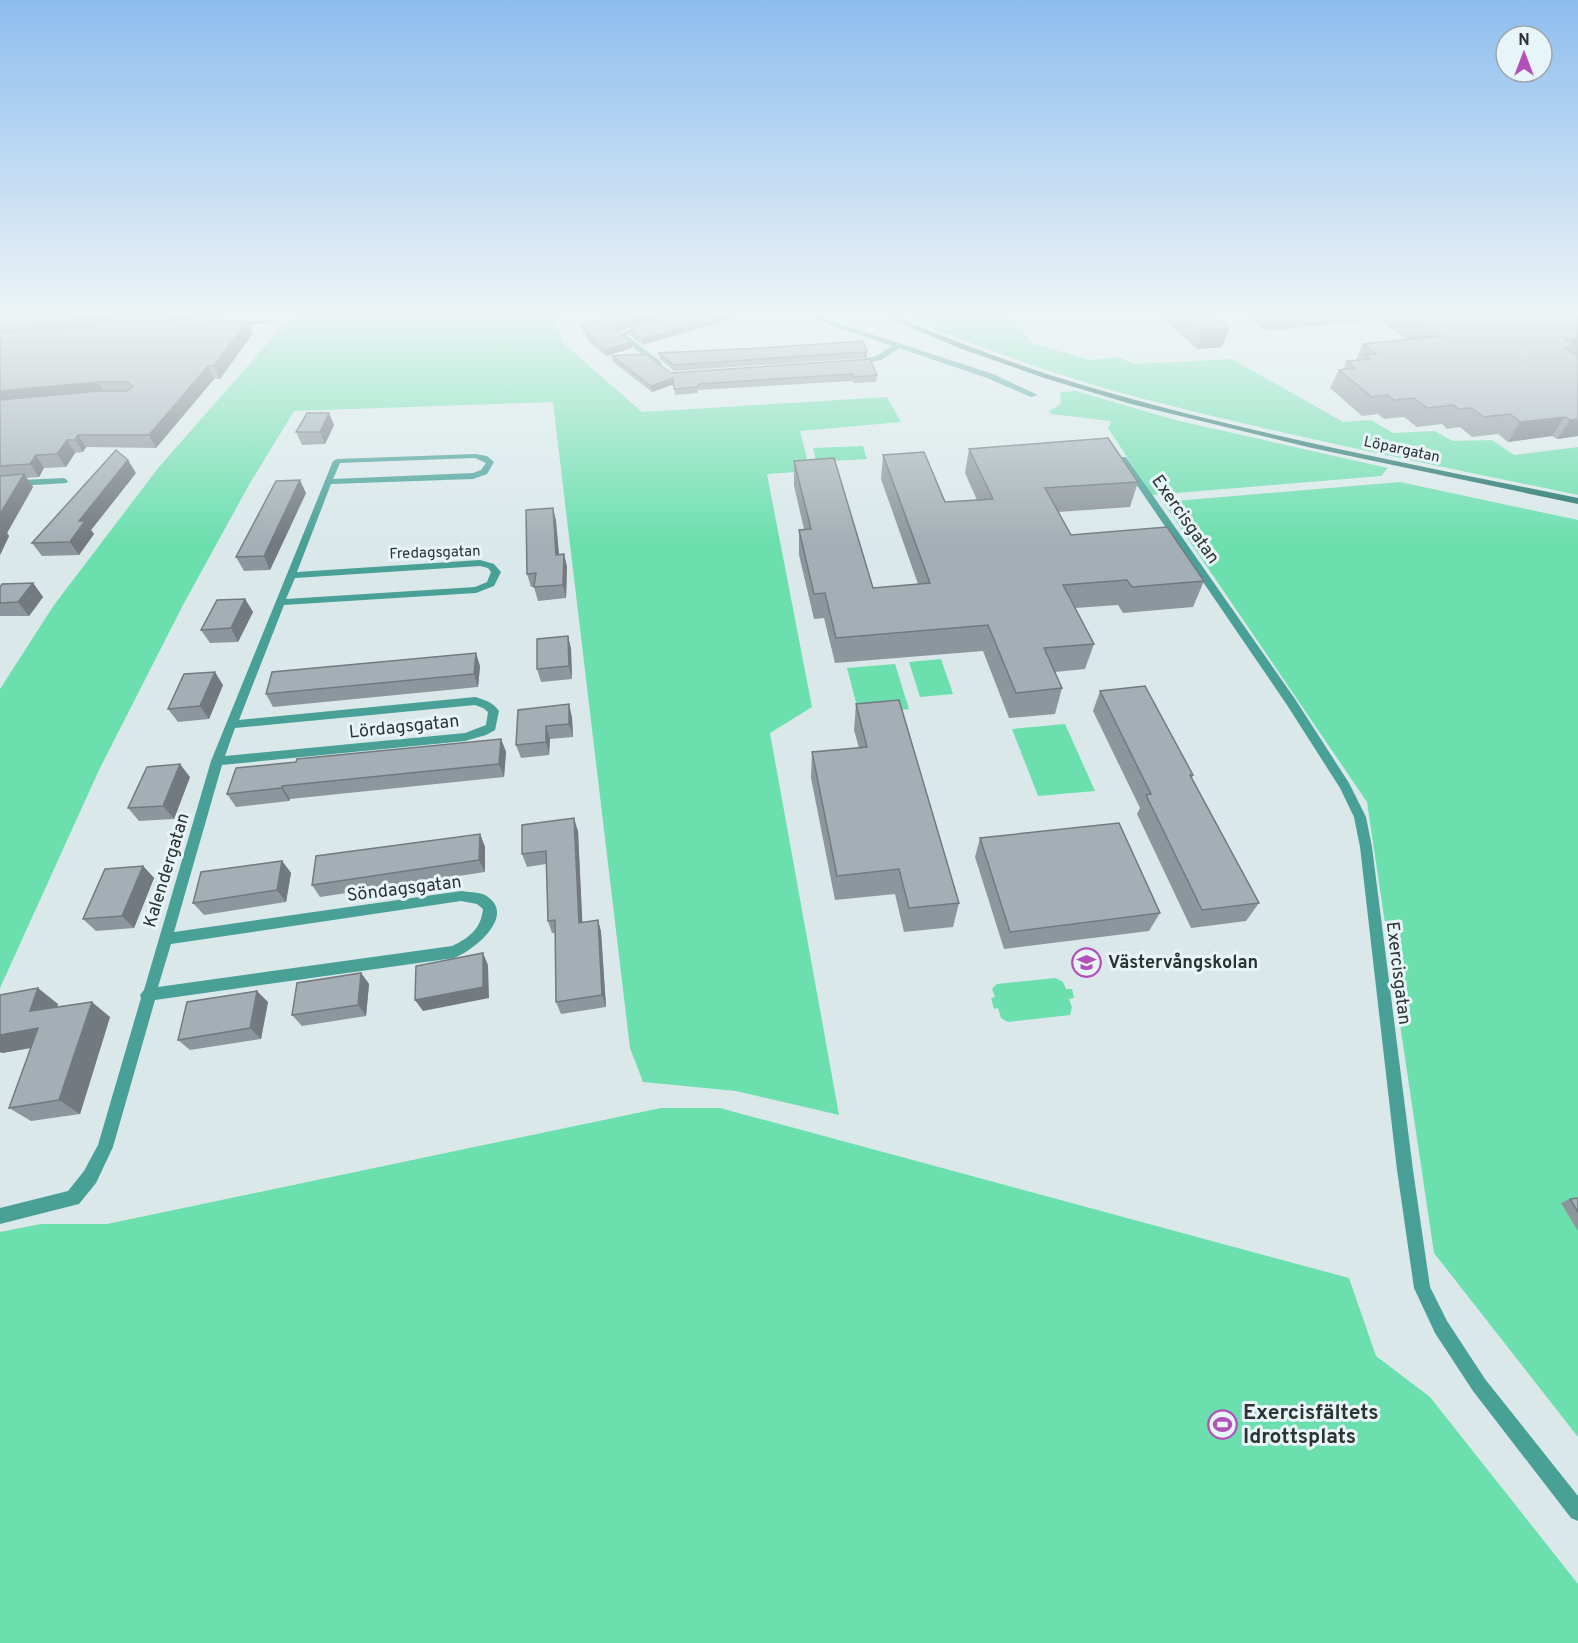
<svg xmlns="http://www.w3.org/2000/svg" width="1578" height="1643" font-family="Overpass,sans-serif">
<style>
.green{fill:#6cdfae}
.lines{fill:none;stroke-linecap:round;stroke-linejoin:round}
.street{fill:#48a097;fill-rule:evenodd}
.secondary{fill:#23746d;fill-rule:evenodd}
.wall{fill:#8d969c}
.shaded-wall{fill:#737a7f}
.building{fill:#a4afb5;stroke:#737a7f;stroke-width:1.5}
.labels{text-anchor:middle;stroke-width:6;stroke-linejoin:round;paint-order:stroke}
.far-street-label{font-size:15px;fill:#2d3233;stroke:#e8f5f8}
.street-label{font-size:18px;fill:#2d3233;stroke:#e8f5f8}
.poi-label{font-size:18px;font-weight:bold;fill:#2d3233;stroke:#e8f5f8;text-anchor:start}
.near-poi-label{font-size:21px;font-weight:bold;fill:#2d3233;stroke:#e8f5f8;text-anchor:start}
</style>
<rect width="100%" height="100%" fill="#dae8ea"/>
<!-- green -->
<g class="green">
<path d="M295 312H583L556 320 563 343 642 412 887 397 901 422 800 431 810 471 767 474 812 707 770 733 839 1115 736 1091 643 1082 630 1048 553 402 294 411 250 483 183 605 99 770 0 988V689L54 605 159 467Z"/>
<path d="M892 312H1035L1036 313 1012 317 1033 344 1091 360 1119 357 1134 364 1232 359 1343 422 1371 420 1393 433 1434 431 1453 441 1492 440 1514 455 1578 447V495C1433 465 1288 436 1144 399 1059 377 974 345 892 312Z"/>
<path d="M1076 391 1175 420 1388 468 1381 476 1152 495 1108 428 1111 421 1051 414 1049 411 1061 404 1060 392Z"/>
<path d="M863 446 867 459 816 462 813 448Z"/>
<path d="M1400 482 1578 520V1437L1434 1253 1367 802 1163 502Z"/>
<path d="M941 659 953 694 920 697 909 662Z"/>
<path d="M895 664 909 709 859 714 847 668Z"/>
<path d="M1065 724 1095 791 1038 796 1012 729Z"/>
<path d="M1055 978 1063 982 1066 989H1072L1074 998 1069 999 1072 1007 1070 1015 1008 1022 1001 1018 998 1008 994 1009 991 998 995 997 992 989 997 984Z"/>
<path d="M661 1108H720L1349 1278 1376 1356 1430 1397 1578 1584V1643H0V1232L41 1224H107Z"/>
</g>
<g class="lines">
<!-- street -->
<g class="street">
<path d="M793 312H803L993 374 1038 395 1031 397 987 378 899 348 881 360 854 365V361L876 356 892 346Z"/>
<path d="M270 319 273 321 272 322 235 327 232 325Z"/>
<path d="M644 325 649 326 626 335 661 362V366H655L618 334Z"/>
<path d="M475 454 487 456 494 462 487 474 473 479 331 484 297 572 480 560 494 564 501 572 494 586 476 593 284 605 239 720 475 697C485 700 493 702 499 711L495 730 486 735 465 741 222 765 174 932 461 891C468 892 478 892 485 895 518 914 475 950 454 958L155 1000 113 1147 96 1183 79 1204 0 1224V1208L68 1191 84 1171 98 1145 141 998 140 995 144 990 211 761 333 461 337 459ZM475 458 486 463 481 470 473 473 333 479 340 463ZM480 566 488 568 491 572 487 582 475 587 286 599 295 578ZM475 705 483 708 488 712 486 725 465 733 225 756 235 728ZM461 901 477 904 483 909C481 929 469 938 452 946L158 987 171 944Z"/>
<path d="M1120 457H1126L1295 699 1349 783 1366 817 1372 847 1413 1170 1430 1287 1447 1321 1485 1379 1578 1496V1521L1571 1518 1473 1391 1435 1333 1414 1288 1397 1170 1360 847 1354 817 1340 788 1287 705 1119 459Z"/>
<path d="M64 478 68 481 67 483 0 487V481Z"/>
</g>
<!-- secondary -->
<path class="secondary" d="M875 312H884C939 335 994 357 1050 375 1223 429 1401 462 1578 498V504L1312 448 1131 404 1044 378 959 348Z"/>
</g>
<!-- wall -->
<g class="wall">
<path d="M0 312H227L225 320 218 321 219 322 253 333 220 379H214L156 448 86 447 83 452 75 453 66 467 44 468 39 477 26 478 33 487 7 533 9 536 0 555Z"/>
<path d="M686 312 642 345 631 336 630 330Z"/>
<path d="M1156 312H1210L1222 347 1197 349Z"/>
<path d="M1242 312H1578V355H1576L1578 436 1557 439 1552 436 1508 442 1498 434 1472 437 1460 427 1447 429 1442 424 1417 427 1404 417 1384 419 1378 414 1362 416 1330 388 1339 370 1343 369 1347 361 1356 360 1363 344 1408 340 1380 320 1265 331Z"/>
<path d="M582 327 618 332 631 342 632 348 606 356 588 341V337L583 333Z"/>
<path d="M863 341 867 357 864 358 674 371 660 359 659 353 762 348Z"/>
<path d="M612 356 671 373 870 359 877 375 876 382 854 383 853 381 698 390V393L675 395 674 384 652 392 613 362Z"/>
<path d="M334 425 325 444 302 445 296 432Z"/>
<path d="M969 449 1138 482 1130 507 1058 512 1071 535 1204 581 1193 607 1123 613 1118 605 1075 608 1094 644 1085 669 1055 672 1062 688 1055 714 1009 718 983 651 835 663 824 618 814 619 799 555V530L804 529 794 486V461L873 588 918 584 881 479 883 455 945 502 977 500 965 473Z"/>
<path d="M136 473 91 530 94 534 79 555 42 556 32 543Z"/>
<path d="M306 493 270 570 244 571 236 557Z"/>
<path d="M553 508 556 521 559 554H564L567 567 566 598 538 601 534 587H531L527 574Z"/>
<path d="M33 583 43 597 29 616H0V587Z"/>
<path d="M245 599 253 612 238 642 210 643 201 630Z"/>
<path d="M568 636 571 649 572 679 541 682 537 669Z"/>
<path d="M480 666 478 687 273 707 266 694Z"/>
<path d="M223 685 209 719 178 722 168 709Z"/>
<path d="M1100 691 1193 775 1192 778 1259 903 1246 921 1191 928 1137 814 1140 808 1093 711Z"/>
<path d="M569 704 572 718 573 737 550 739 549 755 521 758 516 745Z"/>
<path d="M856 704 959 903 953 927 904 932 895 894 835 900 811 778 812 752 859 748 854 730Z"/>
<path d="M501 739 506 752 504 777 290 799 289 801 236 807 227 794Z"/>
<path d="M190 777 174 819 139 821 128 808Z"/>
<path d="M578 831 582 922 598 920 601 932 606 1007 561 1014 556 1002 555 933H552L548 921 546 864 527 867 522 854Z"/>
<path d="M480 834 485 847V872L320 897 312 885Z"/>
<path d="M980 838 1160 913 1149 931 1004 949 975 857Z"/>
<path d="M282 861 291 873 286 902 204 915 193 903Z"/>
<path d="M143 866 154 878 134 928 96 931 83 919Z"/>
<path d="M361 973 369 984 366 1016 302 1026 292 1015Z"/>
<path d="M0 995 58 1004 57 1007 110 1017 80 1114 31 1121 9 1108 31 1048 2 1053 0 1052Z"/>
<path d="M268 1002 261 1039 190 1050 178 1040Z"/>
<path d="M1578 1198V1231L1561 1203 1570 1199Z"/>
</g>
<!-- shaded-wall -->
<g class="shaded-wall">
<path d="M221 312H227L225 320Z"/>
<path d="M660 312H679L617 332 616 330V326Z"/>
<path d="M736 312H757L642 345V339Z"/>
<path d="M247 321 253 333 220 379 214 366Z"/>
<path d="M1229 328 1222 347 1197 349 1203 331Z"/>
<path d="M1578 338V347L1566 339Z"/>
<path d="M631 342 632 348 606 356 605 350Z"/>
<path d="M1578 348V355H1573Z"/>
<path d="M867 351V357L864 358 865 352Z"/>
<path d="M208 366 214 379 156 448 149 435Z"/>
<path d="M673 378 674 384 652 392 651 386Z"/>
<path d="M98 382 105 395 0 405V391Z"/>
<path d="M329 413 334 425 325 444 320 432Z"/>
<path d="M1565 417 1552 436 1508 442 1520 422Z"/>
<path d="M1578 419V436L1557 439 1570 420Z"/>
<path d="M78 435 86 447 83 452 75 440Z"/>
<path d="M67 440 75 453 66 467 57 454Z"/>
<path d="M36 455 44 468 39 477 30 464Z"/>
<path d="M128 460 136 473 91 530 94 534 79 555 70 542 79 521Z"/>
<path d="M24 474 33 487 7 533 9 536 0 555V514Z"/>
<path d="M300 480 306 493 270 570 264 556Z"/>
<path d="M553 508 556 521 560 568 556 555Z"/>
<path d="M564 554 567 567 566 598 563 585Z"/>
<path d="M33 583 43 597 29 616 18 602Z"/>
<path d="M245 599 253 612 238 642 231 628Z"/>
<path d="M568 636 571 649 572 679 569 666Z"/>
<path d="M476 653 480 666 478 687 474 674Z"/>
<path d="M215 672 223 685 209 719 200 706Z"/>
<path d="M569 704 572 718 573 737 569 724Z"/>
<path d="M546 726 550 739 549 755 546 742Z"/>
<path d="M501 739 506 752 504 777 499 764Z"/>
<path d="M180 764 190 777 174 819 163 806Z"/>
<path d="M282 786 290 799 289 801 281 788Z"/>
<path d="M574 818 578 831 583 935 579 923Z"/>
<path d="M480 834 485 847V872L479 860Z"/>
<path d="M282 861 291 873 286 902 277 890Z"/>
<path d="M143 866 154 878 134 928 122 916Z"/>
<path d="M598 920 601 932 606 1007 602 995Z"/>
<path d="M483 953 488 965 489 998 423 1011 415 1000Z"/>
<path d="M361 973 369 984 366 1016 358 1005Z"/>
<path d="M38 988 58 1004 51 1026 30 1011Z"/>
<path d="M257 991 268 1002 261 1039 250 1028Z"/>
<path d="M92 1002 110 1017 80 1114 59 1100Z"/>
<path d="M38 1028 58 1043 2 1053 0 1052V1035Z"/>
</g>
<!-- building -->
<g class="building">
<path d="M0 312H171L0 326Z"/>
<path d="M612 312H660L616 326V330L631 342 605 350 587 335 590 334 582 327Z"/>
<path d="M686 312H736L642 339 630 330Z"/>
<path d="M1181 312H1210L1229 328 1203 331Z"/>
<path d="M1403 312H1578V338L1566 339 1578 347 1565 348 1578 356V419L1570 420 1565 417 1520 422 1510 414 1484 417 1471 408 1459 409 1453 405 1427 408 1414 398 1394 400 1388 395 1372 397 1339 370 1355 368 1347 361 1370 359 1365 355 1376 354 1363 344 1439 336Z"/>
<path d="M216 316 214 322 247 321 214 366H208L149 435H78L75 440H67L57 454 36 455 30 464 0 466V400L98 391H127L133 386 127 382H98L0 391V333Z"/>
<path d="M863 341 867 351 865 352 673 365 659 353 762 348Z"/>
<path d="M646 354 671 373 870 359 877 375 854 377 853 374 698 384V387L674 389 673 378 651 386 612 356Z"/>
<path d="M307 413H329L320 432H296Z"/>
<path d="M1108 438 1138 482 1045 488 1071 535 1167 527 1204 581 1132 587 1127 580 1063 585 1094 644 1044 648 1062 688 1016 693 988 625 836 638 825 593 814 594 799 530 811 529 794 461 834 458 873 588 930 583 883 455 924 452 945 502 993 499 969 449Z"/>
<path d="M116 450 128 460 79 521H85L70 542 32 543Z"/>
<path d="M24 474 0 514V476Z"/>
<path d="M300 480 264 556 236 557 276 481Z"/>
<path d="M553 508 556 555 564 554 563 585 534 587 536 573 527 574 526 510Z"/>
<path d="M33 583 18 602 0 603V587L2 584Z"/>
<path d="M245 599 231 628 201 630 217 600Z"/>
<path d="M568 636 569 666 537 669V639Z"/>
<path d="M476 653 474 674 266 694 272 672Z"/>
<path d="M215 672 200 706 168 709 184 674Z"/>
<path d="M1145 686 1193 775H1190L1259 903 1202 910 1146 795 1151 794 1100 691Z"/>
<path d="M899 700 959 903 909 908 899 869 837 876 812 752 867 747 856 704Z"/>
<path d="M569 704V724L546 726V742L516 745 518 710Z"/>
<path d="M501 739 499 764 282 786 281 788 227 794 236 768 296 762 297 759Z"/>
<path d="M180 764 163 806 128 808 147 767Z"/>
<path d="M574 818 579 923 598 920 602 995 556 1002 555 920 548 921 546 851 522 854V825Z"/>
<path d="M1119 823 1160 913 1010 932 980 838Z"/>
<path d="M480 834 479 860 312 885 316 856Z"/>
<path d="M282 861 277 890 193 903 201 872Z"/>
<path d="M143 866 122 916 83 919 105 869Z"/>
<path d="M483 953V987L415 1000 416 966Z"/>
<path d="M361 973 358 1005 292 1015 297 983Z"/>
<path d="M38 988 30 1011 92 1002 59 1100 9 1108 38 1028 0 1035V995Z"/>
<path d="M257 991 250 1028 178 1040 187 1002Z"/>
<path d="M1578 1198V1212L1570 1199Z"/>
</g>
<!-- sky -->
<linearGradient id="sky" x2="0" y2="1"><stop stop-color="#8dbdef"/><stop offset="0.58" stop-color="#eef5f6"/><stop offset="1" stop-color="#eef5f6" stop-opacity="0"/></linearGradient>
<rect width="1578" height="542" fill="url(#sky)"/>
<!-- icons -->
<defs>
<symbol id="school-ring" viewBox="-11 -11 22 22"><circle r="9.5" fill="#e8f5f8" stroke="#b251ba" stroke-width="1.5"/><path d="M0-5L7-2L0 1L-7-2ZM-4 1L0 2.5L4 1V4Q0 6-4 4Z" fill="#b251ba"/></symbol>
<symbol id="stadium-ring" viewBox="-11 -11 22 22"><circle r="9.5" fill="#e8f5f8" stroke="#b251ba" stroke-width="1.5"/><path d="M0-5a6.5 5 0 1 0 0 10a6.5 5 0 1 0 0-10ZM-3.5-1.8h7v3.6h-7Z" fill="#b251ba"/></symbol>
</defs>
<g fill-rule="evenodd">
<use href="#school-ring" x="1070" y="946" width="33" height="33"/>
<use href="#stadium-ring" x="1206" y="1408" width="33" height="33"/>
</g>
<g class="labels">
<!-- far-street labels -->
<g class="far-street-label">
<text transform="translate(1402 449) rotate(12)" y="5">Löpargatan</text>
<text transform="translate(435 552) rotate(-2)" y="5">Fredagsgatan</text>
</g>
<!-- street labels -->
<g class="street-label">
<text transform="translate(1186 519) rotate(55)" y="6">Exercisgatan</text>
<text transform="translate(404 726) rotate(-6)" y="6">Lördagsgatan</text>
<text transform="translate(166 870) rotate(-73)" y="6">Kalendergatan</text>
<text transform="translate(404 888) rotate(-7)" y="6">Söndagsgatan</text>
<text transform="translate(1399 973) rotate(83)" y="6">Exercisgatan</text>
</g>
<!-- poi labels -->
<g class="poi-label">
<text x="1108" y="968">Västervångskolan</text>
</g>
<!-- near-poi labels -->
<g class="near-poi-label">
<text x="1243" y="1419">Exercisfältets<tspan x="1243" dy="24">Idrottsplats</tspan></text>
</g>
</g>
<!-- north arrow -->
<g transform="translate(1524 54)"><circle r="28" fill="#e8f5f8" stroke="#9da7a9" stroke-width="1.5"/>
<path d="M0-4.5L10 22L0 15L-10 22Z" fill="#b251ba"/>
<text y="-9" font-size="16" font-weight="bold" text-anchor="middle" fill="#2d3233">N</text>
</g>
</svg>
